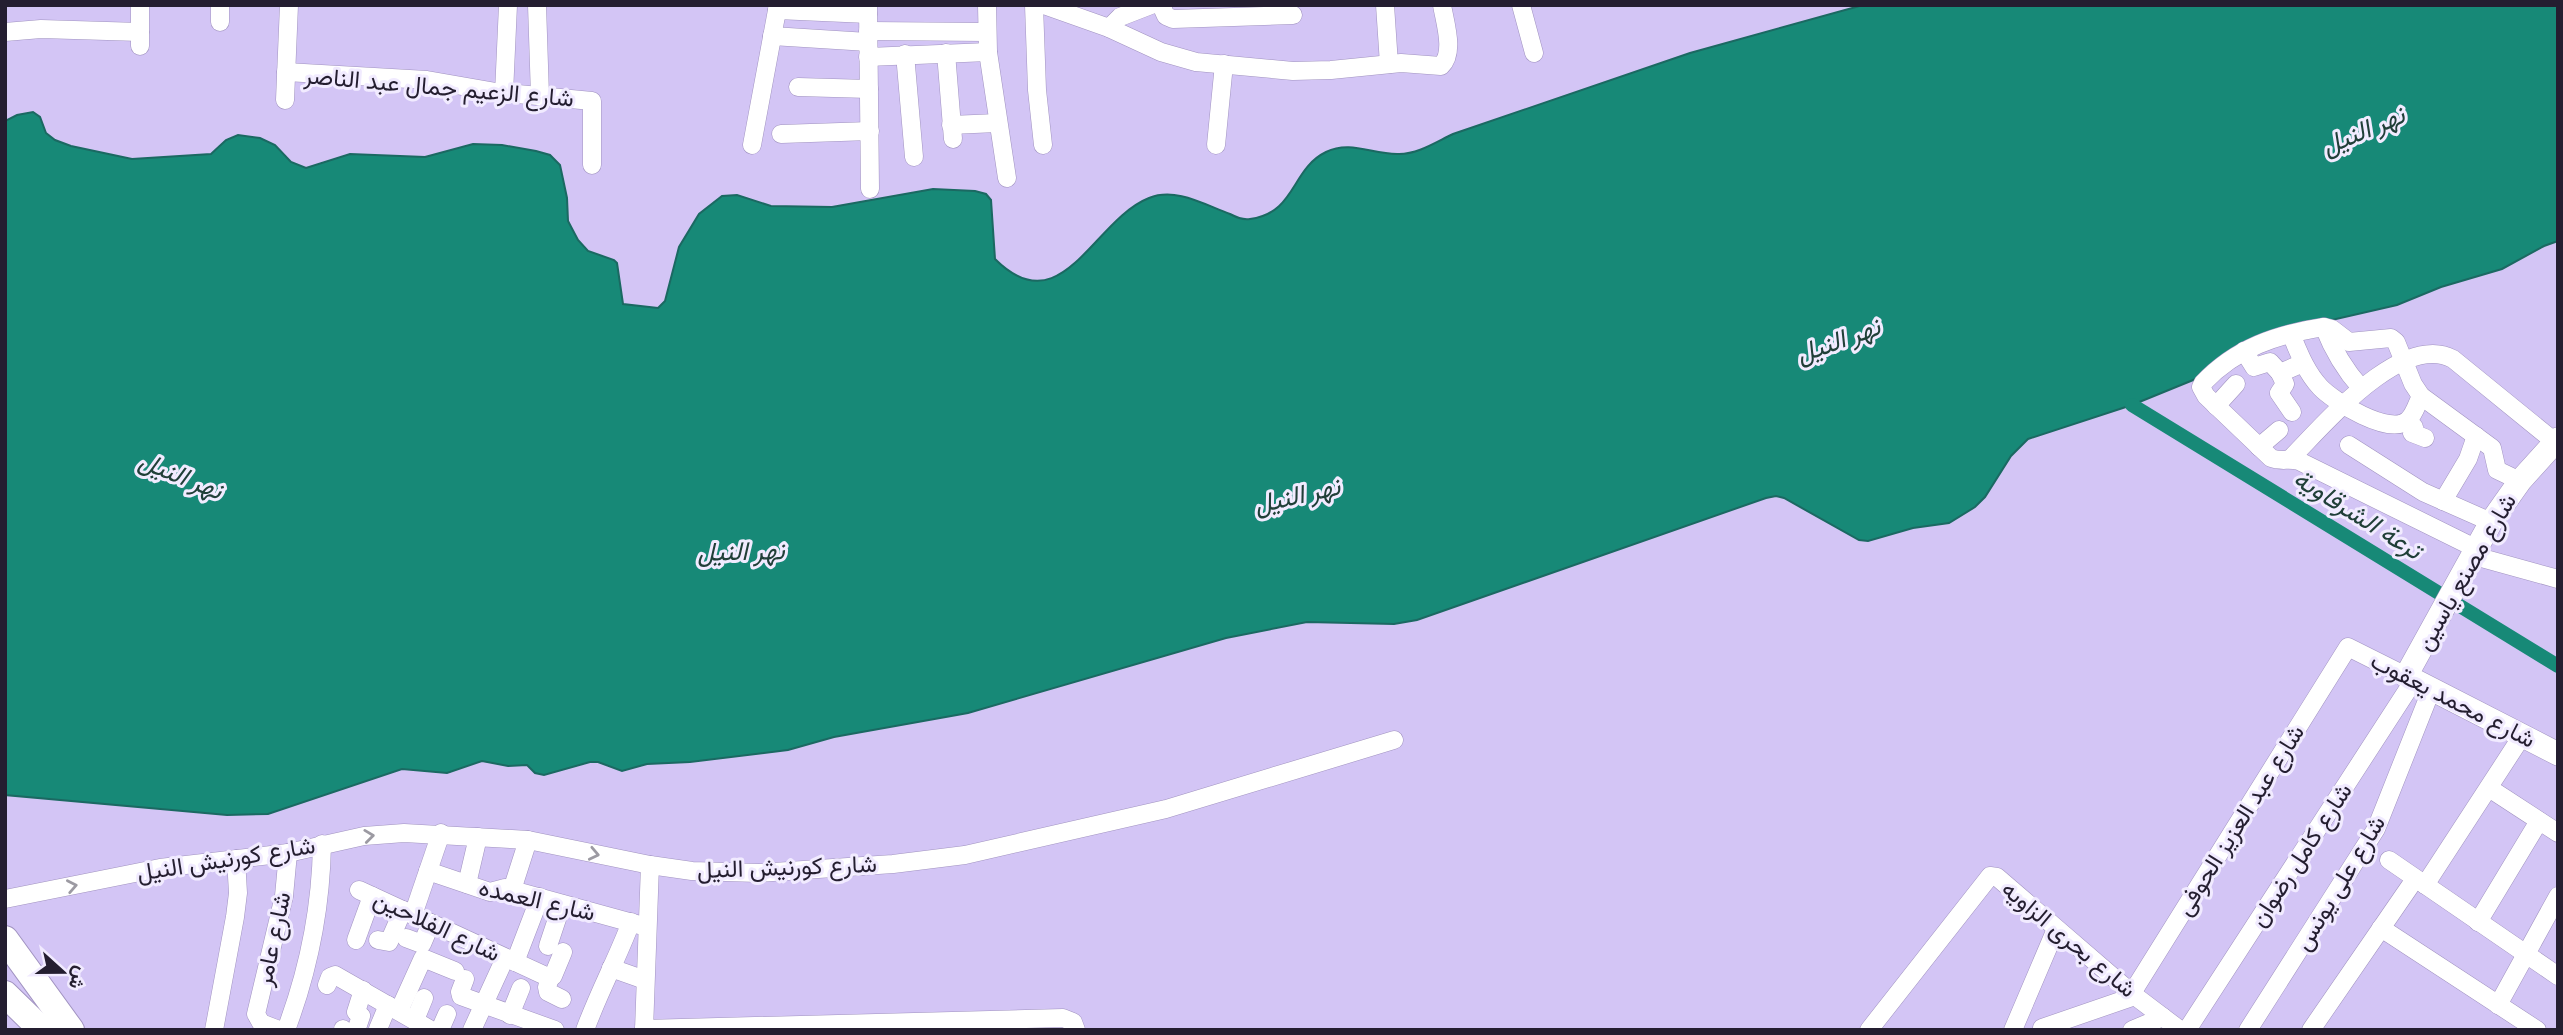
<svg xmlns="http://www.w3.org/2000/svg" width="2563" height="1035" font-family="'Open Sans',Vazirmatn,sans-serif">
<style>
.water{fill:#178977;stroke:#1b6962;stroke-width:2}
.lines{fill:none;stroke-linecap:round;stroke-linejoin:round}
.canal{stroke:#178977;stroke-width:14}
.minor-casing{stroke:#a193c0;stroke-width:19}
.major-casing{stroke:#a193c0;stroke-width:24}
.highway-casing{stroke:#a193c0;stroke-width:28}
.minor{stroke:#fff;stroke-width:18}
.major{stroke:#fff;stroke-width:23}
.highway{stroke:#fff;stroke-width:26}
.oneway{stroke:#9c9aa2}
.labels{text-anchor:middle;stroke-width:6;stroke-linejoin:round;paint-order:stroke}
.street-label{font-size:24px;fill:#241e30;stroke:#f1ebff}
.water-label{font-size:26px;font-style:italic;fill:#203f38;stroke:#f1ebff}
</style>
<rect width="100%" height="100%" fill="#d3c5f5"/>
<!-- water -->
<path class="water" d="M1863 5H2558V241L2544 246 2502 269 2441 287 2397 305 2275 333 2203 376 2132 405 2028 439 2011 456 1985 497 1975 507 1949 523 1913 528 1868 541 1859 540 1784 498 1776 496 1766 498 1417 620 1394 624 1307 622 1226 638 968 713 834 737 788 750 690 762 647 764 622 771 598 762H590L544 775 535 773 527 765 508 766 482 761 447 773 402 769 268 814 227 815 5 795V121L17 115 33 112 40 117 46 133 55 140 71 146 132 159 211 154 226 140 238 135 260 138 275 145 291 162 306 168 350 154 425 157 473 144 502 145 536 151 550 155 560 165 567 198 568 221 578 240 588 251 614 260 617 263 623 304 658 308 665 301 679 247 699 214 722 196 737 195 771 206 832 207 933 189 975 191 986 194 991 200 995 259C1062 326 1093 220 1149 198 1176 187 1205 205 1230 214 1236 217 1242 220 1250 219 1296 213 1291 169 1326 152 1351 140 1373 155 1399 154 1418 154 1436 142 1453 134L1690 53Z"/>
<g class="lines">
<!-- canal -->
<path class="canal" d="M2132 405 2558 666"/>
<defs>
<g id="minor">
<path d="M140 5V46"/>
<path d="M537 5 540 96"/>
<path d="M868 5 870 189"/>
<path d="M987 5 988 52 1007 178"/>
<path d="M1034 5 1037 90 1043 145"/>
<path d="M1044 5 1109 28 1161 52 1196 62 1293 71 1331 70 1401 63 1441 66C1455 53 1445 23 1442 5"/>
<path d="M1161 5 1166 16 1173 19 1293 15"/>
<path d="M1385 5 1389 64"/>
<path d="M1521 5 1534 53"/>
<path d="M777 10 868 14"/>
<path d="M220 22V5"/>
<path d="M1109 28 1120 17 1151 5"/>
<path d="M868 31 987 32"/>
<path d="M5 32 41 29 140 32"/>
<path d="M772 36 868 42"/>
<path d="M946 53 953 139"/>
<path d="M905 54 914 157"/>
<path d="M868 57 988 52"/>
<path d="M286 72 427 80 496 92 592 101V165"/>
<path d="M798 87 869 89"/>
<path d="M504 93 508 5"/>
<path d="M285 100 289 5"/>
<path d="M951 125 997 123"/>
<path d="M781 134 870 131"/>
<path d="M752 145 778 5"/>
<path d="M1216 145 1224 64"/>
<path d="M2324 327C2333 350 2344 369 2361 388"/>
<path d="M2291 334C2299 353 2306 372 2320 387 2333 401 2390 437 2408 420 2414 415 2417 404 2421 396"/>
<path d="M2244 351 2254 367 2270 362 2280 373 2303 363"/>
<path d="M2280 373 2285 384 2279 393 2292 412"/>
<path d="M2216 406 2236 384"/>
<path d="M2404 423 2414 427 2412 433 2425 438"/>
<path d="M2349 445 2423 492 2491 522"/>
<path d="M2259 447 2279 430"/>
<path d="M2290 459C2322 427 2402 331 2453 359L2555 442"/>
<path d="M2443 501 2468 459 2476 436"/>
<path d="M2475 548 2299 461C2289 458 2281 462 2271 458L2206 396 2201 387 2203 383C2236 348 2277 334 2324 327L2332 329 2349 342 2391 338 2396 342 2413 384 2421 396 2492 448 2497 470 2520 481"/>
<path d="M2471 555 2558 579"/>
<path d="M2489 788 2558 833"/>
<path d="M2389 860 2558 976"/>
<path d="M428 871 490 892 505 888 647 927"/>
<path d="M467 884 478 837"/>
<path d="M2425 885 2522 736"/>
<path d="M359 890 550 978 553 976 563 952"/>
<path d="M512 890 528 840"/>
<path d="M5 899 160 868 288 853 364 836 404 833 528 840 650 865 692 871 759 873 893 864 965 855 1166 809 1394 740"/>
<path d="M413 915 441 833"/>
<path d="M2478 922 2539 821"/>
<path d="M2381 928 2537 1030"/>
<path d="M406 938 422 944 431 923"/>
<path d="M356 940 372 896"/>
<path d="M378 940 389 942 403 910"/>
<path d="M548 946 562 904"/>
<path d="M515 962 540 897"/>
<path d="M611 968 645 980"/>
<path d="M550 978 547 987 548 992 562 999"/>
<path d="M465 979 460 992 461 996 555 1030"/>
<path d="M327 985 330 977 335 975 431 1030"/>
<path d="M2132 993 2348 647 2406 676"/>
<path d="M2498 1005 2558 896"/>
<path d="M399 1011 423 958 455 971"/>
<path d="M510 1015 521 988"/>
<path d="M415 1020 424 998"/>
<path d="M357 1028 361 1016 356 1012 363 990"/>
<path d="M2042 1028 2135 996"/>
<path d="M378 1029 388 1005"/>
<path d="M644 1029 1063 1018 1073 1022 1076 1030"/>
<path d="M214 1030 235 917 238 893 236 859"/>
<path d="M279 1030 261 1023 256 1014 284 896 288 853"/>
<path d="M286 1030C309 969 321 909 322 844"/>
<path d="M343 1030V1029"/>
<path d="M440 1030 447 1014"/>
<path d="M472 1030 505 958"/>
<path d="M585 1030C599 992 617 959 631 922"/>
<path d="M644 1030 650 865"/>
<path d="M1869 1030 1990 876 1997 877 2135 996 2180 1030"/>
<path d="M2013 1030 2056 929"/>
<path d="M2132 1030 2163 1017"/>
<path d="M2187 1030 2414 680"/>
<path d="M2248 1030 2376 829 2432 688"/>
<path d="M2311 1030 2415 879"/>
</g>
<path id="major" d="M2558 439 2520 481 2491 522 2406 676 2558 754"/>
<g id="highway">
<path d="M5 939 71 1030"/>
<path d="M5 994 42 1030"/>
</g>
</defs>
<!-- minor casing -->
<use href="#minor" class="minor-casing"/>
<!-- major casing -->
<use href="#major" class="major-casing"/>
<!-- highway casing -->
<use href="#highway" class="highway-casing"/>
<!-- minor -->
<use href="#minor" class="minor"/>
<!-- major -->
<use href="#major" class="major"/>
<!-- highway -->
<use href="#highway" class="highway"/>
</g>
<!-- one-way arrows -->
<defs><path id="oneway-chevron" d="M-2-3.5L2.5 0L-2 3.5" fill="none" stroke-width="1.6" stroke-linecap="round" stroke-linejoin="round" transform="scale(1.75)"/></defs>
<g class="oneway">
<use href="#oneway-chevron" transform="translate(369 836) rotate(-7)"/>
<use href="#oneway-chevron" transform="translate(594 854) rotate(12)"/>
<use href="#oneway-chevron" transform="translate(72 886) rotate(-11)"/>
</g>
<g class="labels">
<!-- street labels -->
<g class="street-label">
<text transform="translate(439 87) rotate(5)" y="8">شارع الزعيم جمال عبد الناصر</text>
<text transform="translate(2466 572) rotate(-60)" y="8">شارع مصنع ياسين</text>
<text transform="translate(2453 700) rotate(27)" y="8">شارع محمد يعقوب</text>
<text transform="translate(2240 820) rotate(-58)" y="8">شارع عبد العزيز الحوفى</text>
<text transform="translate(2301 855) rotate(-57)" y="8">شارع كامل رضوان</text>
<text transform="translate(226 859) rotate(-9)" y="8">شارع كورنيش النيل</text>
<text transform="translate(787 867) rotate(-2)" y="8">شارع كورنيش النيل</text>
<text transform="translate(2340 883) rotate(-59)" y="8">شارع على يونس</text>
<text transform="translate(537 900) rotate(13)" y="8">شارع العمده</text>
<text transform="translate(437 926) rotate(25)" y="8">شارع الفلاحين</text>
<text transform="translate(273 939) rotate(-78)" y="8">شارع عامر</text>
<text transform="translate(2069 939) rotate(40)" y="8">شارع بحرى الزاويه</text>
</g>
<!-- water labels -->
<g class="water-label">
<text transform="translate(2363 130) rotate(-23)" y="9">نهر النيل</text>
<text transform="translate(1838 340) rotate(-20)" y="9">نهر النيل</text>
<text transform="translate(181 475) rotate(22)" y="9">نهر النيل</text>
<text transform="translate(1297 495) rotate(-13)" y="9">نهر النيل</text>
<text transform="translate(2358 514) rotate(32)" y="9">ترعة الشرقاوية</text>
<text transform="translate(741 551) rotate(-1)" y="9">نهر النيل</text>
</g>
</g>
<!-- border -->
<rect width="2563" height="1035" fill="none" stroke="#241e30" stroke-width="14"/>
<!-- north arrow -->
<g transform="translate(63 972) rotate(111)" stroke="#f1ebff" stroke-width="5" paint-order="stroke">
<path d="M0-5L12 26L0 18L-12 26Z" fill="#241e30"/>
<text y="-10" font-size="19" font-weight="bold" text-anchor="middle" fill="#241e30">ش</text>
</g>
</svg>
